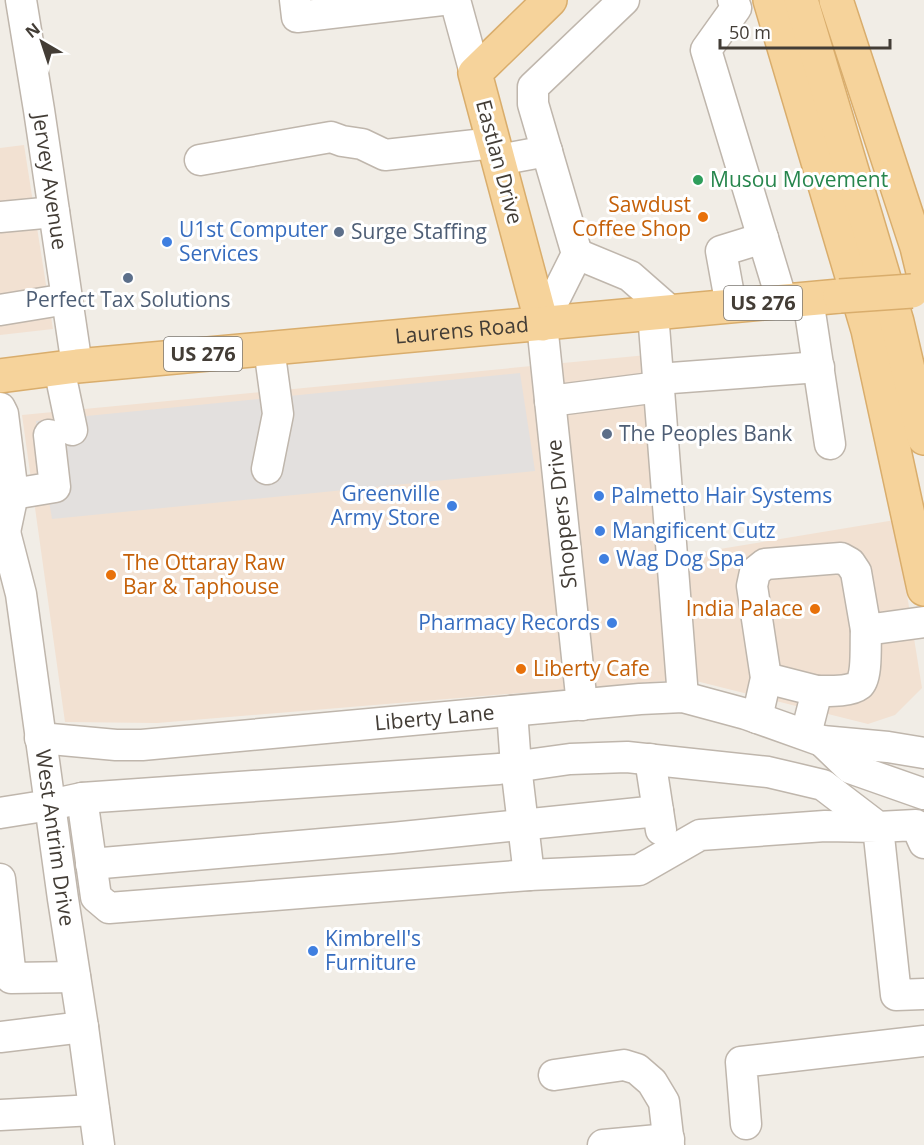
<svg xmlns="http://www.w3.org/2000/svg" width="924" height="1145" font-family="'Open Sans',sans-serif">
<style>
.commercial{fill:#f2e1d2}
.parking{fill:#e3e0de}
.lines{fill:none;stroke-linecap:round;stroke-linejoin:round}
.minor-casing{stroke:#bfb6ac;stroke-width:33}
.major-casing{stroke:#d9ad6c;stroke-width:36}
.minor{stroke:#fff;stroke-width:30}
.major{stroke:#f6d39b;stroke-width:33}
.major-bridge-casing{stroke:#d9ad6c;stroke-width:36;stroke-linecap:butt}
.major-bridge{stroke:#f6d39b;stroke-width:33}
.leisure-dot{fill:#2e9e5b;stroke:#fff;stroke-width:2}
.food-dot{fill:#e8710a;stroke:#fff;stroke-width:2}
.service-dot{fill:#5c6f8a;stroke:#fff;stroke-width:2}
.shop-dot{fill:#3f7fe0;stroke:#fff;stroke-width:2}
.labels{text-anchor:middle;stroke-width:6;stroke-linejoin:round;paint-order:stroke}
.shield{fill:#fff;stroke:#7b7772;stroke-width:1.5}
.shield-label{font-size:20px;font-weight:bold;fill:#433d36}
.street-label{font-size:21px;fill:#433d36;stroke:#fff}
.leisure-label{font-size:21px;fill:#27864d;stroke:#fff;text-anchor:start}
.food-label{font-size:21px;fill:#c56008;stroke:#fff;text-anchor:end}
.shop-label{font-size:21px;fill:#366cbe;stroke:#fff;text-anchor:start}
.service-label{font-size:21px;fill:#4e5e75;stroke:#fff;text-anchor:start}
</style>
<rect width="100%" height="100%" fill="#f1ede6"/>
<!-- commercial -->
<g class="commercial">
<path d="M24 145 53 329 0 335V148Z"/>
<path d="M647 355 671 557 895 520 922 688 895 715 868 724 688 679 157 723 65 722 22 415Z"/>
</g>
<!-- parking -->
<path class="parking" d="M520 373 535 471 52 519 36 421Z"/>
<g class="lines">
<defs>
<g id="minor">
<path id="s1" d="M21 0 39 110 77 366"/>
<path d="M295 0 297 17 442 0"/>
<path d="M455 0 475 73"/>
<path d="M733 0 736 8 706 50 782 301"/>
<path d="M200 160 331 137 342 141 362 144 385 155 494 143"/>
<path d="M498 160 547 151"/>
<path d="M0 217 54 212"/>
<path d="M577 254 630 276 671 312"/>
<path d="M808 299 830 444"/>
<path d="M731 306 721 251 763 238"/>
<path d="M0 310 67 299"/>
<path d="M653 313 683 697"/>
<path d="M59 368 72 430"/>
<path d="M658 379 819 367"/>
<path d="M550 401 659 387"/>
<path d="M0 408 3 414 13 494 5 532"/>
<path d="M267 469 278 414 269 348"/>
<path d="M13 494 55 487 49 435"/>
<path id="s2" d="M0 517 5 532 21 594 63 899 83 1027 99 1145"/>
<path d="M766 678 817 691"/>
<path d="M582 705 542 324 577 254 533 104V87L624 0"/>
<path d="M512 711 516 766 529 875"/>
<path d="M757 718 766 678 752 586 755 572 765 564 841 558 850 563 856 572 866 630 924 622"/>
<path d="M806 734 817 691C828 691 850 692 859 685 868 678 865 642 866 630"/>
<path id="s3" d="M40 738 116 745H142L640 699 683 697 746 714 822 741 888 747 924 753"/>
<path d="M822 741 850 768 924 794"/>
<path d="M650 759 661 830"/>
<path d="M82 798 96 897 109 908 529 875 639 870 700 835 825 826 878 827 896 995 924 994"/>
<path d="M0 813 50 805 82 798 499 769 570 759 627 757 768 772 823 785 878 827 916 825 924 843"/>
<path d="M91 864 392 838 658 811"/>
<path d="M0 879 11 978 75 977"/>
<path d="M0 1037 83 1027"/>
<path d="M554 1075 624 1065 637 1069 652 1082 664 1102 669 1145"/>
<path d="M0 1115 94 1110"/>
<path d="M746 1124 741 1062 924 1041"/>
<path d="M603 1145 669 1139"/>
</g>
<g id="major">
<path d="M770 0 868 330 924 589"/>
<path d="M801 0 897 322 924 438"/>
<path d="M836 0 917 247 924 276"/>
<path d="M542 324 475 73 550 0"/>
<path id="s4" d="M0 376 77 366 840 296"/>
</g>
</defs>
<!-- minor casing -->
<use href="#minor" class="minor-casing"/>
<!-- major casing -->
<use href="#major" class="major-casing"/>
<!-- minor -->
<use href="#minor" class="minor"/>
<!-- major -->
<use href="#major" class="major"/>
<defs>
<path id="major-bridge" d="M840 296 912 291"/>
</defs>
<!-- major-bridge casing -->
<use href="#major-bridge" class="major-bridge-casing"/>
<!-- major-bridge -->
<use href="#major-bridge" class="major-bridge"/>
</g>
<!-- markers -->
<circle class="leisure-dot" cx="698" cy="180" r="6"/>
<g class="food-dot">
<circle cx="703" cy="217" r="6"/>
<circle cx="111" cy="575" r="6"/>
<circle cx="815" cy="609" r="6"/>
<circle cx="521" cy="669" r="6"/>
</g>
<g class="service-dot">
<circle cx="339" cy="232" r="6"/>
<circle cx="128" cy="278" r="6"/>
<circle cx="607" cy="434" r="6"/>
</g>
<g class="shop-dot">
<circle cx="167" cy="242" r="6"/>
<circle cx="599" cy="496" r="6"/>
<circle cx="452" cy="506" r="6"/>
<circle cx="600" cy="531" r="6"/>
<circle cx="604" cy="559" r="6"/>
<circle cx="612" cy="623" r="6"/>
<circle cx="313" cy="951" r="6"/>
</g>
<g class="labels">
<!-- shield labels -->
<g class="shield">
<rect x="724" y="286" width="78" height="34" rx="4.5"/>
<rect x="164" y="337" width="78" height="34" rx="4.5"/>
</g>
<g class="shield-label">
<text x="763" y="310">US 276</text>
<text x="203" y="361">US 276</text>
</g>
<!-- street labels -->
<g class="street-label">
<text transform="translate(499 162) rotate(75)" y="7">Eastlan Drive</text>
<text dy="7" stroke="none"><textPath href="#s1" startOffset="184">Jervey Avenue</textPath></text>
<text dy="7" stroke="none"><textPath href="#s4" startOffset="464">Laurens Road</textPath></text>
<text transform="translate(562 514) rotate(-96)" y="7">Shoppers Drive</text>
<text dy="7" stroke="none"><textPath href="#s3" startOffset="396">Liberty Lane</textPath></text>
<text dy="7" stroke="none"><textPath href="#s2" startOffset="326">West Antrim Drive</textPath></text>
</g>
<!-- leisure labels -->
<g class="leisure-label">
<text x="710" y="187">Musou Movement</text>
</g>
<!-- food labels -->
<g class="food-label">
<text x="691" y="212">Sawdust<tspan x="691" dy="24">Coffee Shop</tspan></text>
<text x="123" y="570" text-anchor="start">The Ottaray Raw<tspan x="123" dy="24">Bar &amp; Taphouse</tspan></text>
<text x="803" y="616">India Palace</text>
<text x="533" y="676" text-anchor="start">Liberty Cafe</text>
</g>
<!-- shop labels -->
<g class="shop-label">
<text x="179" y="237">U1st Computer<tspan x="179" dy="24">Services</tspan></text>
<text x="440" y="501" text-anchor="end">Greenville<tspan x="440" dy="24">Army Store</tspan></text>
<text x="611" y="503">Palmetto Hair Systems</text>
<text x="612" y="538">Mangificent Cutz</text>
<text x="616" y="566">Wag Dog Spa</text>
<text x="600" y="630" text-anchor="end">Pharmacy Records</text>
<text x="325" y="946">Kimbrell's<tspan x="325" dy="24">Furniture</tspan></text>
</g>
<!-- service labels -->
<g class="service-label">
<text x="351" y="239">Surge Staffing</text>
<text x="128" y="307" text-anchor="middle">Perfect Tax Solutions</text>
<text x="619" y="441">The Peoples Bank</text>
</g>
</g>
<!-- north arrow -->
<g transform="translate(42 42) rotate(321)" stroke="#ffffff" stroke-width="4.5" paint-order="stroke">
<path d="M0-4.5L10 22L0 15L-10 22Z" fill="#433d36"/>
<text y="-9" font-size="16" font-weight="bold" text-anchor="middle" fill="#433d36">N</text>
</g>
<!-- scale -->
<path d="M720 39v9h170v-9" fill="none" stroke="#433d36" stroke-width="3"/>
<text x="729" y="39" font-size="18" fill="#433d36" stroke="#ffffff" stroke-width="4.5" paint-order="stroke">50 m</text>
</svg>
